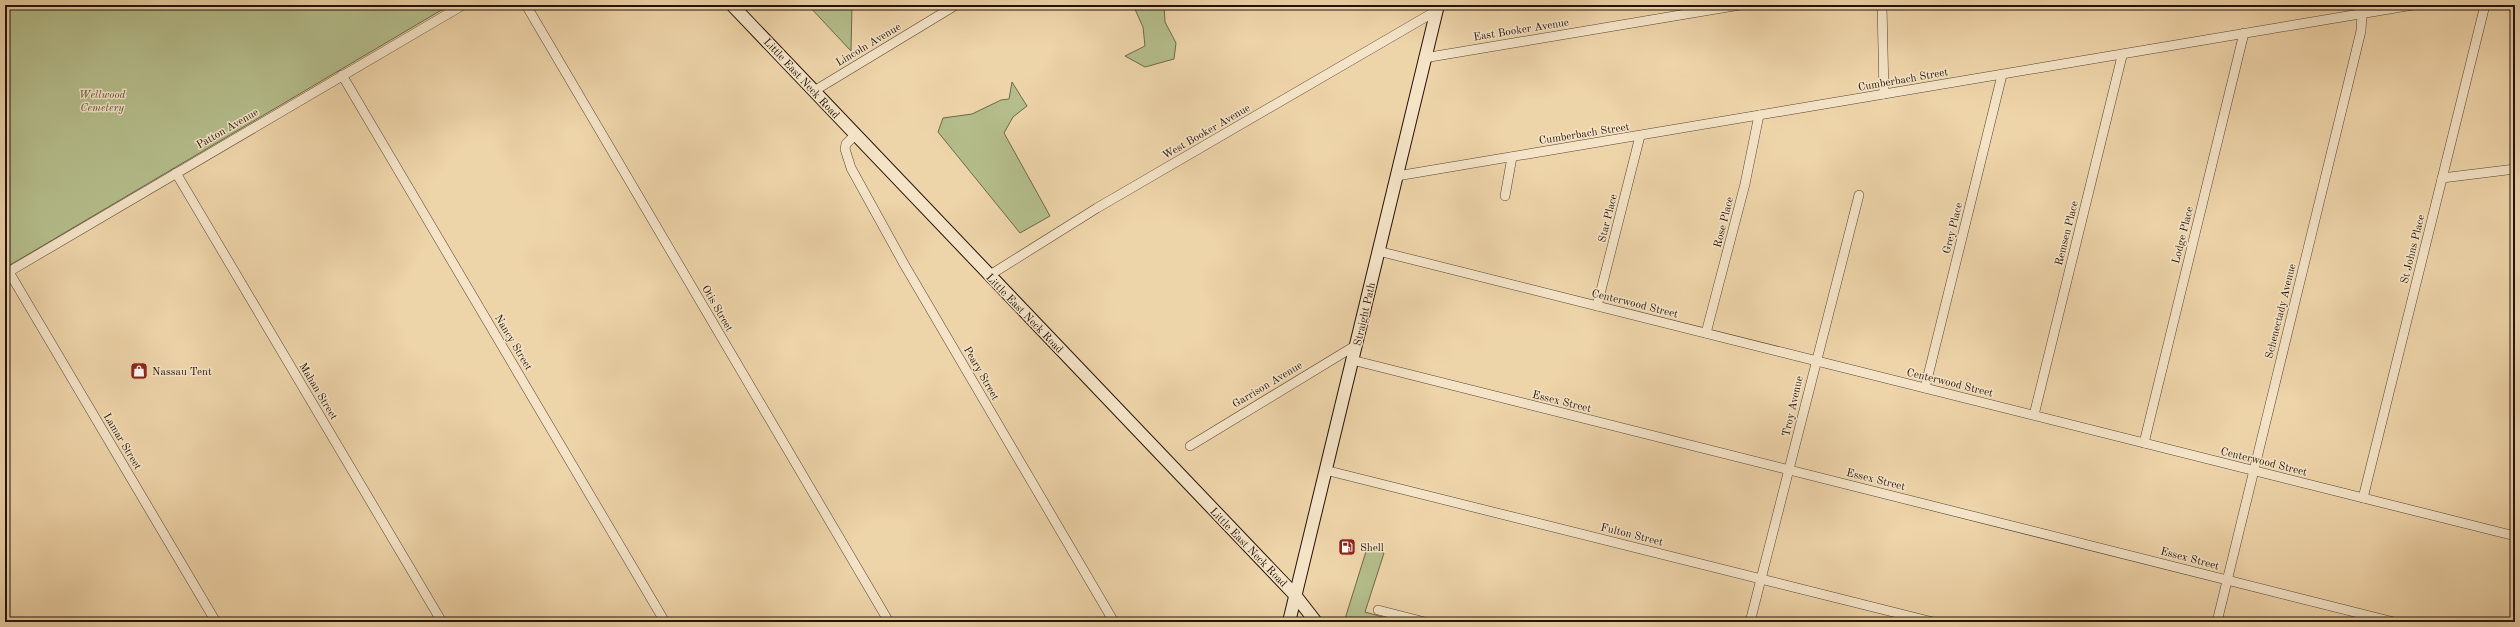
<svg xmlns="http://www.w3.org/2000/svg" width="2520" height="627" font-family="'Old Standard TT',serif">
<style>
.green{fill:#b4bd8b;stroke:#6c6848}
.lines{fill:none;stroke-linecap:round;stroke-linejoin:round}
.minor-casing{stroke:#56422f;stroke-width:10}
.secondary-casing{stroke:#231206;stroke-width:14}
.minor{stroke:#f4e3c7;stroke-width:9}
.secondary{stroke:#f4e3c7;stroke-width:12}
.labels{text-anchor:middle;stroke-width:3;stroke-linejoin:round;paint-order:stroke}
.street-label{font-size:11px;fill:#231206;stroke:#f4e3c7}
.park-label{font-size:11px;font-style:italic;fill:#564e35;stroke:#f4e3c7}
.poi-label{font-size:11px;fill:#231206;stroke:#f4e3c7;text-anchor:start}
</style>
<rect width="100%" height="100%" fill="#eed4a9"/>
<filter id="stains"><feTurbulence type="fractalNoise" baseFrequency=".005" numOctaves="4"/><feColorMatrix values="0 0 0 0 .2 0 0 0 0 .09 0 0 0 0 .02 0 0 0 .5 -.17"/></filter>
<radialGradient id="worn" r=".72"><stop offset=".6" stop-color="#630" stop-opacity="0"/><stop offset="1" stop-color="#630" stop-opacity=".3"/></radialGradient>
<!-- green -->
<g class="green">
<path d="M5 5H450L5 268Z"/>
<path d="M808 5H852L851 51Z"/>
<path d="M1133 5H1164L1165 22 1176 43 1174 59 1145 67 1125 56 1145 46 1143 27Z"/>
<path d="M1012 82 1027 106 1013 117 1004 133 1050 216 1020 233 938 132 943 118 972 114 1001 100 1009 99Z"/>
<path d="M1368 545 1384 553 1365 612 1400 622H1344Z"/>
</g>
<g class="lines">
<defs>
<g id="minor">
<path d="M526 5 889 622"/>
<path d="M1882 5 1884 94"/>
<path d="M1424 58 1740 5"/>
<path d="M342 75 665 622"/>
<path d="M814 91 956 5"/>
<path d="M855 135 846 144 845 149 851 168 904 264 1114 622"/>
<path d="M176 173 442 622"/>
<path d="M1397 176 2413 5"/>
<path d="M2442 178 2515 169"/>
<path d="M1505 196 1512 157"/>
<path d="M1378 251 2515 536"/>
<path d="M9 272 216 622"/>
<path d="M5 274 463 5"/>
<path d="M990 275 1097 208 1436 11"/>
<path d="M1597 306 1640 136"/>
<path d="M1706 333 1745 184 1759 115"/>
<path d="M1352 360 2394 622"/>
<path d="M1925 388 2002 75"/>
<path d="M2034 415 2122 56"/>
<path d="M2144 443 2244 33"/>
<path d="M1190 446 1358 344"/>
<path d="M1325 470 1933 622"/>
<path d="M2363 498 2485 5"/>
<path d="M1378 610 1425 622"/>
<path d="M1750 622 1859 195"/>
<path d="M2217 622 2361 31 2362 14 2360 5"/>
</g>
<g id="secondary">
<path d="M732 5 1295 595 1316 622"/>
<path d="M1289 622 1438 5"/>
</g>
</defs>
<!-- minor casing -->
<use href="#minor" class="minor-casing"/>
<!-- secondary casing -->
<use href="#secondary" class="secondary-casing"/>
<!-- minor -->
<use href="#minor" class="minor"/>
<!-- secondary -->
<use href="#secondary" class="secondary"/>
</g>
<!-- icons -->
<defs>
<symbol id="shop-square" viewBox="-11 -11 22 22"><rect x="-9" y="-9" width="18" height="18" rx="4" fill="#8f2418" stroke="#f4e3c7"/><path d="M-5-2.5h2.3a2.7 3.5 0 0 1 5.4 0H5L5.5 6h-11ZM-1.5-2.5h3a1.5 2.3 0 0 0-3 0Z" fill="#fff"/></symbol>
<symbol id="fuel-square" viewBox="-11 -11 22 22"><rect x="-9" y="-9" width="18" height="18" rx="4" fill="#8f2418" stroke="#f4e3c7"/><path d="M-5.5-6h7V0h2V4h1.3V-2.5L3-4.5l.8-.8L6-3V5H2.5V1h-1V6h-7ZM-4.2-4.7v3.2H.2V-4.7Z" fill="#fff"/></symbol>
</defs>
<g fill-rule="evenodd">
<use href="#shop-square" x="129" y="361" width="20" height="20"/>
<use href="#fuel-square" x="1337" y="537" width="20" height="20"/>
</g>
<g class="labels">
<!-- street labels -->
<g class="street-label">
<text transform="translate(1521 29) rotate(-9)" y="4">East Booker Avenue</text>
<text transform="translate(868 44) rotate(-31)" y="4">Lincoln Avenue</text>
<text transform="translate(802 78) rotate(47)" y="4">Little East Neck Road</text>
<text transform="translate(1903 79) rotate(-10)" y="4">Cumberbach Street</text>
<text transform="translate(227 128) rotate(-30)" y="4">Patton Avenue</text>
<text transform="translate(1206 131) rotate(-30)" y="4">West Booker Avenue</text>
<text transform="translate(1584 133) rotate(-9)" y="4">Cumberbach Street</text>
<text transform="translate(1607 218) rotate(-76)" y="4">Star Place</text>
<text transform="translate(1723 222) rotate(-76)" y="4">Rose Place</text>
<text transform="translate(1952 228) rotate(-76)" y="4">Grey Place</text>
<text transform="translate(2066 233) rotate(-76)" y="4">Remsen Place</text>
<text transform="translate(2182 235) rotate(-76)" y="4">Lodge Place</text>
<text transform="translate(2412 249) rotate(-76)" y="4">St Johns Place</text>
<text transform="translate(1635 303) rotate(14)" y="4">Centerwood Street</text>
<text transform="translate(718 308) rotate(60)" y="4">Otis Street</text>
<text transform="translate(2280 311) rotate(-76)" y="4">Schenectady Avenue</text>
<text transform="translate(1025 313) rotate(46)" y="4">Little East Neck Road</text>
<text transform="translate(1364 314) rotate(-77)" y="4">Straight Path</text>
<text transform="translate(514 342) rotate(59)" y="4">Nancy Street</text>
<text transform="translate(982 373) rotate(60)" y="4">Peary Street</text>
<text transform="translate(1950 382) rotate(14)" y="4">Centerwood Street</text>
<text transform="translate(1267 384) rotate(-31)" y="4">Garrison Avenue</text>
<text transform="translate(319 391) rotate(59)" y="4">Mahan Street</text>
<text transform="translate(1562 401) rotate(14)" y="4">Essex Street</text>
<text transform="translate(1792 406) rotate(-77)" y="4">Troy Avenue</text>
<text transform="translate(123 441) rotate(59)" y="4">Lamar Street</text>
<text transform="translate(2264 461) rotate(14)" y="4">Centerwood Street</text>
<text transform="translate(1876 479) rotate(14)" y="4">Essex Street</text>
<text transform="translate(1632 534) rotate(14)" y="4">Fulton Street</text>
<text transform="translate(1249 547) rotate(46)" y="4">Little East Neck Road</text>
<text transform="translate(2190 558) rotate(15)" y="4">Essex Street</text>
</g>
<!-- park labels -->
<g class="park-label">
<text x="102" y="98">Wellwood<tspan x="102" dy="13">Cemetery</tspan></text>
</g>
<!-- poi labels -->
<g class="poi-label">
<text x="152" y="375">Nassau Tent</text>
<text x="1360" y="551">Shell</text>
</g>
</g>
<!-- margin -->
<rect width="2520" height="627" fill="none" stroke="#eed4a9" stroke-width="20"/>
<rect x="6" y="6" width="2508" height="615" fill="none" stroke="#231206" stroke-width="2"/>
<rect x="10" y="10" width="2500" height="607" fill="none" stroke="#231206"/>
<rect width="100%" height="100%" filter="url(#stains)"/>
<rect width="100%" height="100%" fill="url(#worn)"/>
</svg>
